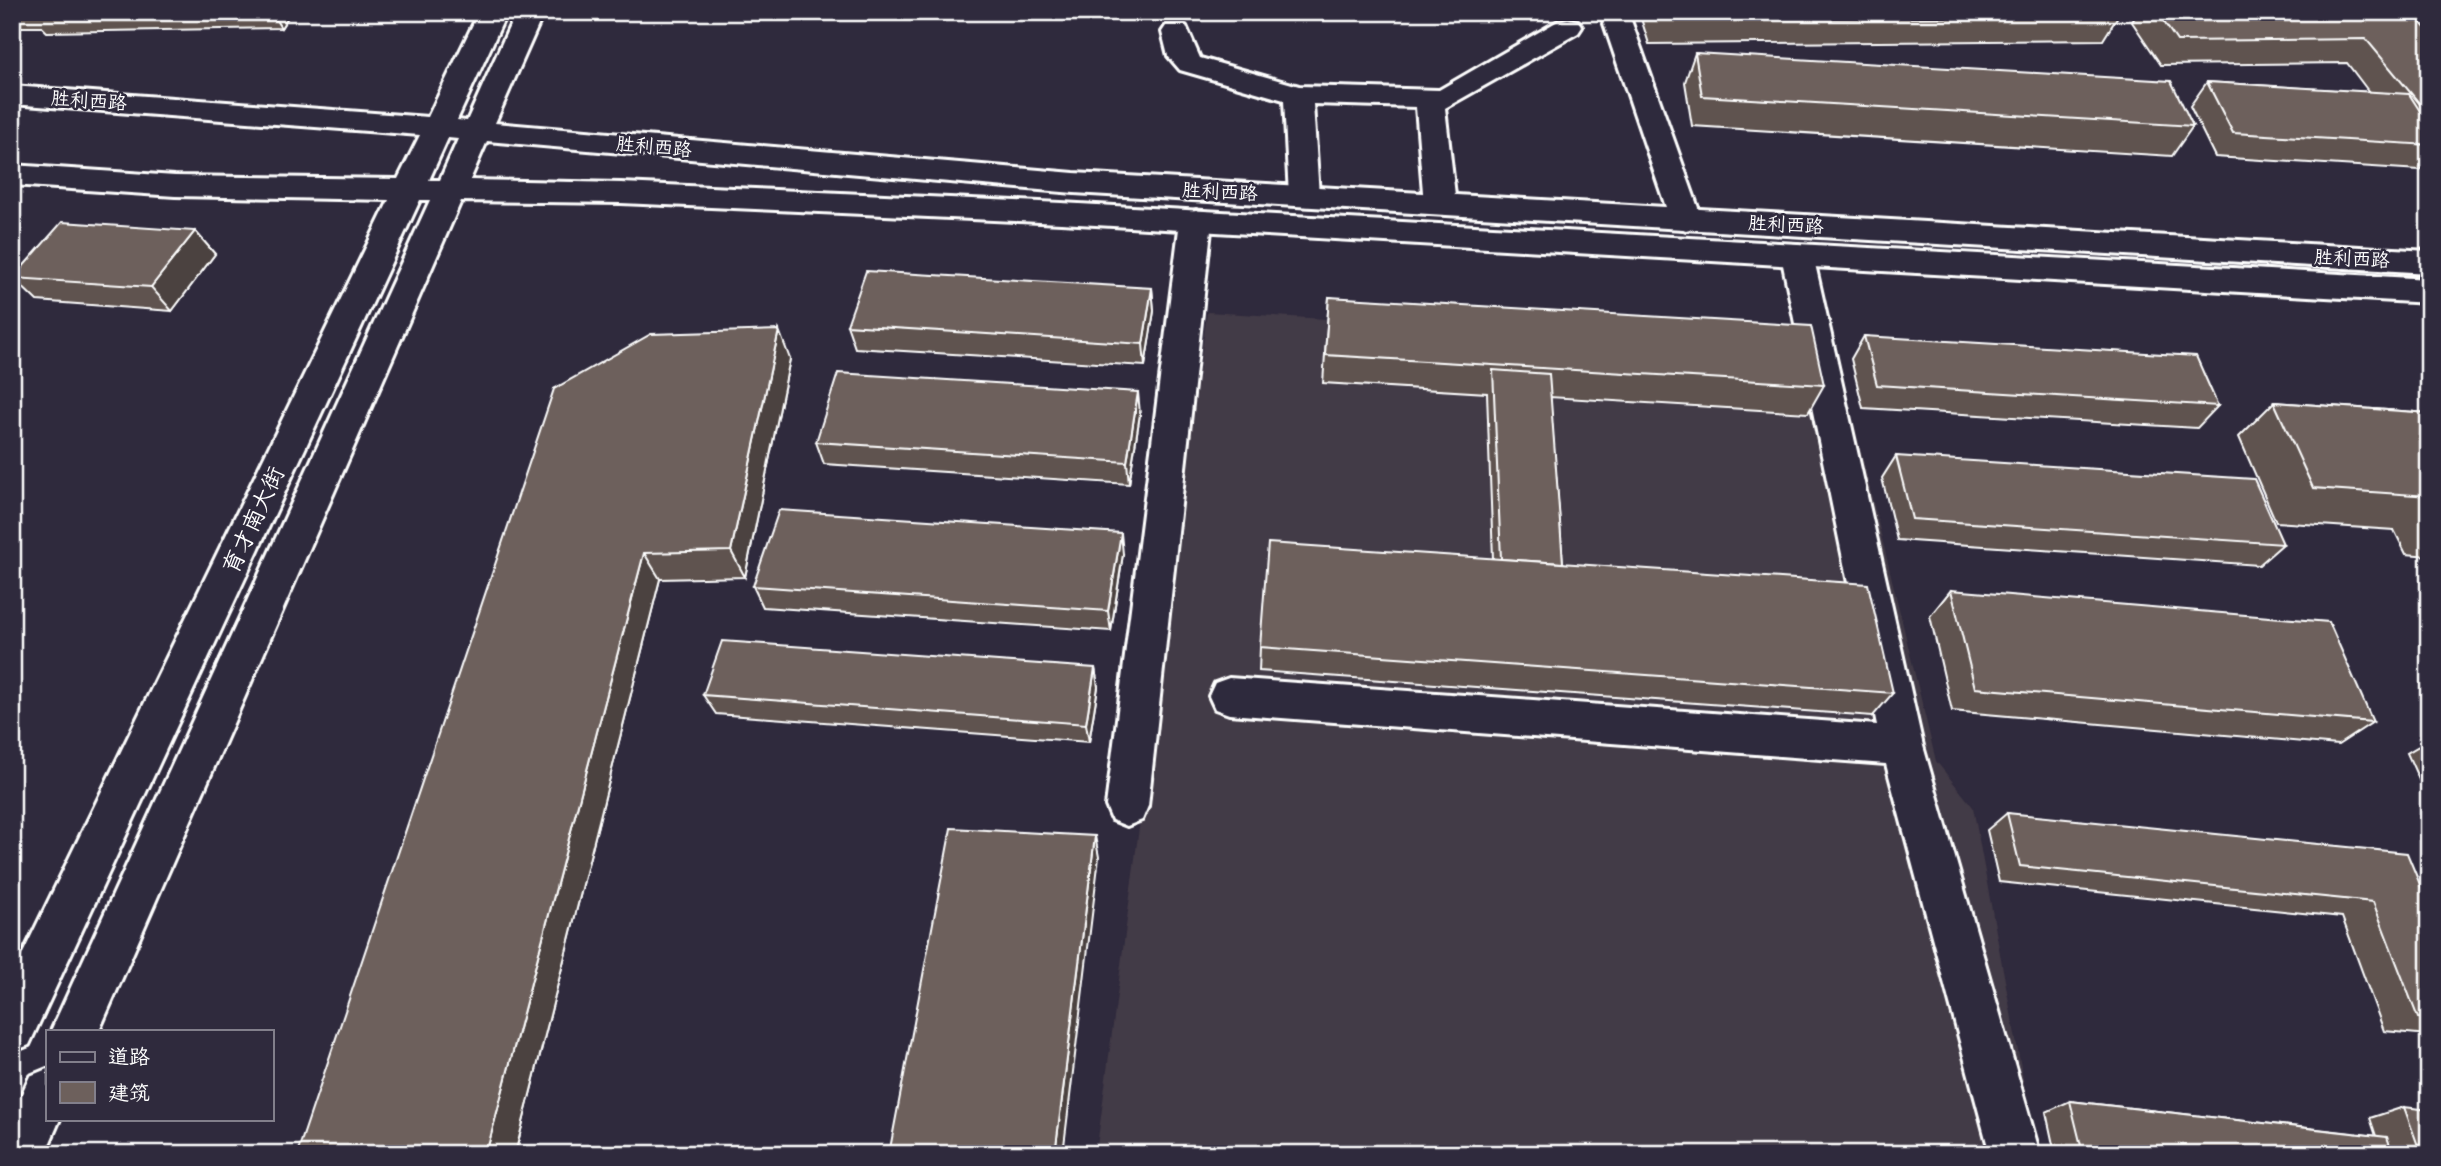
<svg xmlns="http://www.w3.org/2000/svg" width="2441" height="1166" font-family="'Gochi Hand','LXGW WenKai TC',sans-serif">
<style>
.built{fill:#423a46}
.lines{fill:none;stroke-linecap:round;stroke-linejoin:round}
.minor-casing{stroke:#fff;stroke-width:6}
.major-casing{stroke:#fff;stroke-width:6}
.minor{fill:#2f2a3d;fill-rule:evenodd}
.major{fill:#2f2a3d;fill-rule:evenodd}
.wall{fill:#5e534f;stroke:#fff;stroke-width:2}
.shaded-wall{fill:#4c4340;stroke:#fff;stroke-width:2}
.building{fill:#6d605c;stroke:#fff;stroke-width:2}
.labels{text-anchor:middle;stroke-width:5;stroke-linejoin:round;paint-order:stroke}
.far-street-label{font-size:19px;fill:#fff;stroke:#2f2a3d}
.street-label{font-size:23px;fill:#fff;stroke:#2f2a3d}
</style>
<rect width="100%" height="100%" fill="#2f2a3d"/>
<filter id="ink" filterUnits="userSpaceOnUse"><feTurbulence type="fractalNoise" baseFrequency=".0143" numOctaves="2"/><feDisplacementMap in="SourceGraphic" scale="14" xChannelSelector="R" yChannelSelector="G"/><feConvolveMatrix kernelMatrix="1 2 1 2 8 2 1 2 1" color-interpolation-filters="sRGB"/></filter>
<g filter="url(#ink)">
<!-- built -->
<path class="built" d="M1207 312 1836 349 1936 761 1973 807 2037 1154H1096Z"/>
<g class="lines">
<defs>
<g id="minor">
<path d="M1600 12H1628L1702 219 1697 226 1686 230 1675 226 1670 219Z"/>
<path d="M1568 19 1578 21 1582 27 1578 33 1445 108 1456 204 1451 211 1440 214 1429 211 1424 204 1416 107 1313 104 1319 196 1315 203 1304 206 1293 203 1289 196 1284 100 1180 70 1168 56 1162 32 1166 26H1186L1200 58 1299 86 1439 90 1558 21Z"/>
<path d="M1196 210 1207 214 1212 221 1148 806 1142 820 1127 826 1112 820 1106 806 1180 221 1185 214Z"/>
<path d="M1797 244 1808 247 1813 255 1923 746 2040 1154H1990L1886 764 1229 714 1215 709 1209 696 1215 683 1229 678 1877 725 1781 255 1786 247Z"/>
</g>
<g id="major">
<path d="M479 12H507L457 120 467 121 516 12H544L495 123 1074 173 2429 251V273L1074 193 487 141 470 180 621 183 1061 203 2429 279V303L1061 223 621 203 461 201 99 1031H51L430 200H420L29 1045 12 1052V976L389 200 175 196 12 185V165L175 176 398 179 420 135 12 104V86L428 117ZM448 138 458 139 440 180H429Z"/>
<path d="M47 1069V1119H60L45 1154H12V1115L30 1076Z"/>
</g>
</defs>
<!-- minor casing -->
<use href="#minor" class="minor-casing"/>
<!-- major casing -->
<use href="#major" class="major-casing"/>
<!-- minor -->
<use href="#minor" class="minor"/>
<!-- major -->
<use href="#major" class="major"/>
</g>
<!-- wall -->
<g class="wall">
<path d="M12 12H291L281 28 47 32 42 27H12Z"/>
<path d="M1639 12H2115L2118 16 2103 40 1649 44Z"/>
<path d="M2138 12H2411L2429 32V165L2427 163 2420 170 2215 157 2190 106 2207 82 2369 92 2347 63 2161 65 2132 22Z"/>
<path d="M1695 53 2193 126 2172 156 1692 126 1685 82Z"/>
<path d="M195 231 215 254 172 311 37 301 13 278Z"/>
<path d="M1152 288 1154 311 1145 366 855 348 847 325Z"/>
<path d="M1329 297 1824 385 1808 413 1550 397 1563 563 1893 693 1873 716 1259 671 1260 647 1493 559 1487 393 1323 383Z"/>
<path d="M1864 336 2218 406 2197 428 1863 408 1851 359Z"/>
<path d="M790 359 745 577 660 579 515 1154 554 389Z"/>
<path d="M2274 402 2429 413V556L2406 554 2394 530 2276 522 2239 437Z"/>
<path d="M1140 414 1129 484 824 464 816 442Z"/>
<path d="M1896 456 2283 544 2259 565 1897 540 1882 478Z"/>
<path d="M1123 554 1111 631 763 607 753 586Z"/>
<path d="M1951 590 2373 722 2338 745 1952 711 1930 616Z"/>
<path d="M1095 668 1098 687 1089 742 716 714 703 695Z"/>
<path d="M2429 740V802L2407 753Z"/>
<path d="M2007 813 2429 906V1035L2384 1031 2342 917 1999 882 1987 830Z"/>
<path d="M2070 1101 2376 1136 2370 1118 2404 1107 2429 1154H2055L2046 1112Z"/>
</g>
<!-- shaded-wall -->
<g class="shaded-wall">
<path d="M271 12H291L281 28Z"/>
<path d="M195 231 215 254 172 311 151 287Z"/>
<path d="M1152 288 1154 311 1145 366 1143 344Z"/>
<path d="M779 330 790 359 745 577 731 551Z"/>
<path d="M1138 392 1140 414 1129 484 1127 462Z"/>
<path d="M1121 533 1123 554 1111 631 1108 611Z"/>
<path d="M644 553 660 579 515 1154H486Z"/>
<path d="M1095 668 1098 687 1089 742 1086 724Z"/>
<path d="M1095 836 1099 857 1063 1154H1055Z"/>
</g>
<!-- building -->
<g class="building">
<path d="M1654 12H2115L2118 16 1657 20Z"/>
<path d="M2157 12H2411L2429 32V115L2366 39 2177 41Z"/>
<path d="M1695 53 2171 81 2193 126 1702 96Z"/>
<path d="M2207 82 2409 94 2429 125V145L2233 133Z"/>
<path d="M62 222 195 231 151 287 13 278Z"/>
<path d="M866 271 1152 288 1143 344 847 325Z"/>
<path d="M1329 297 1811 326 1824 385 1325 355Z"/>
<path d="M779 330 731 551 644 553 486 1154H297L554 389 651 334Z"/>
<path d="M1864 336 2196 356 2218 406 1877 385Z"/>
<path d="M1493 370 1549 374 1563 563 1501 559Z"/>
<path d="M838 373 1138 392 1127 462 816 442Z"/>
<path d="M2274 402 2429 413V496L2313 488Z"/>
<path d="M1896 456 2254 479 2283 544 1912 519Z"/>
<path d="M779 510 1121 533 1108 611 753 586Z"/>
<path d="M1268 543 1868 584 1893 693 1260 647Z"/>
<path d="M1951 590 2329 622 2373 722 1975 688Z"/>
<path d="M722 641 1095 668 1086 724 703 695Z"/>
<path d="M2007 813 2407 853 2429 906V1019L2418 1018 2373 902 2020 866Z"/>
<path d="M951 828 1095 836 1055 1154H889Z"/>
<path d="M2070 1101 2387 1137 2393 1154H2083Z"/>
<path d="M2404 1107 2429 1110V1154H2421Z"/>
</g>
</g>
<g class="labels">
<!-- far-street labels -->
<g class="far-street-label">
<text transform="translate(89 100) rotate(4)" y="7">胜利西路</text>
<text transform="translate(654 146) rotate(5)" y="7">胜利西路</text>
<text transform="translate(1220 191) rotate(3)" y="7">胜利西路</text>
<text transform="translate(1786 224) rotate(3)" y="7">胜利西路</text>
<text transform="translate(2352 258) rotate(3)" y="7">胜利西路</text>
</g>
<!-- street labels -->
<g class="street-label">
<text transform="translate(253 520) rotate(-65)" y="8">育才南大街</text>
</g>
</g>
<!-- margin -->
<rect width="2441" height="1166" fill="none" stroke="#2f2a3d" stroke-width="42"/>
<rect x="21" y="21" width="2399" height="1124" fill="none" stroke="#fff" stroke-width="2.5" filter="url(#ink)"/>
<!-- legend -->
<rect x="46" y="1030" width="228" height="91" fill="#2f2a3d" stroke="#827f8b" stroke-width="2"/>
<rect x="60" y="1052" width="35" height="10" fill="#2f2a3d" stroke="#827f8b" stroke-width="2"/>
<text x="108" y="1064" font-size="21" fill="#ffffff">道路</text>
<rect x="60" y="1082" width="35" height="21" fill="#6d605c" stroke="#827f8b" stroke-width="2"/>
<text x="108" y="1100" font-size="21" fill="#ffffff">建筑</text>
</svg>
